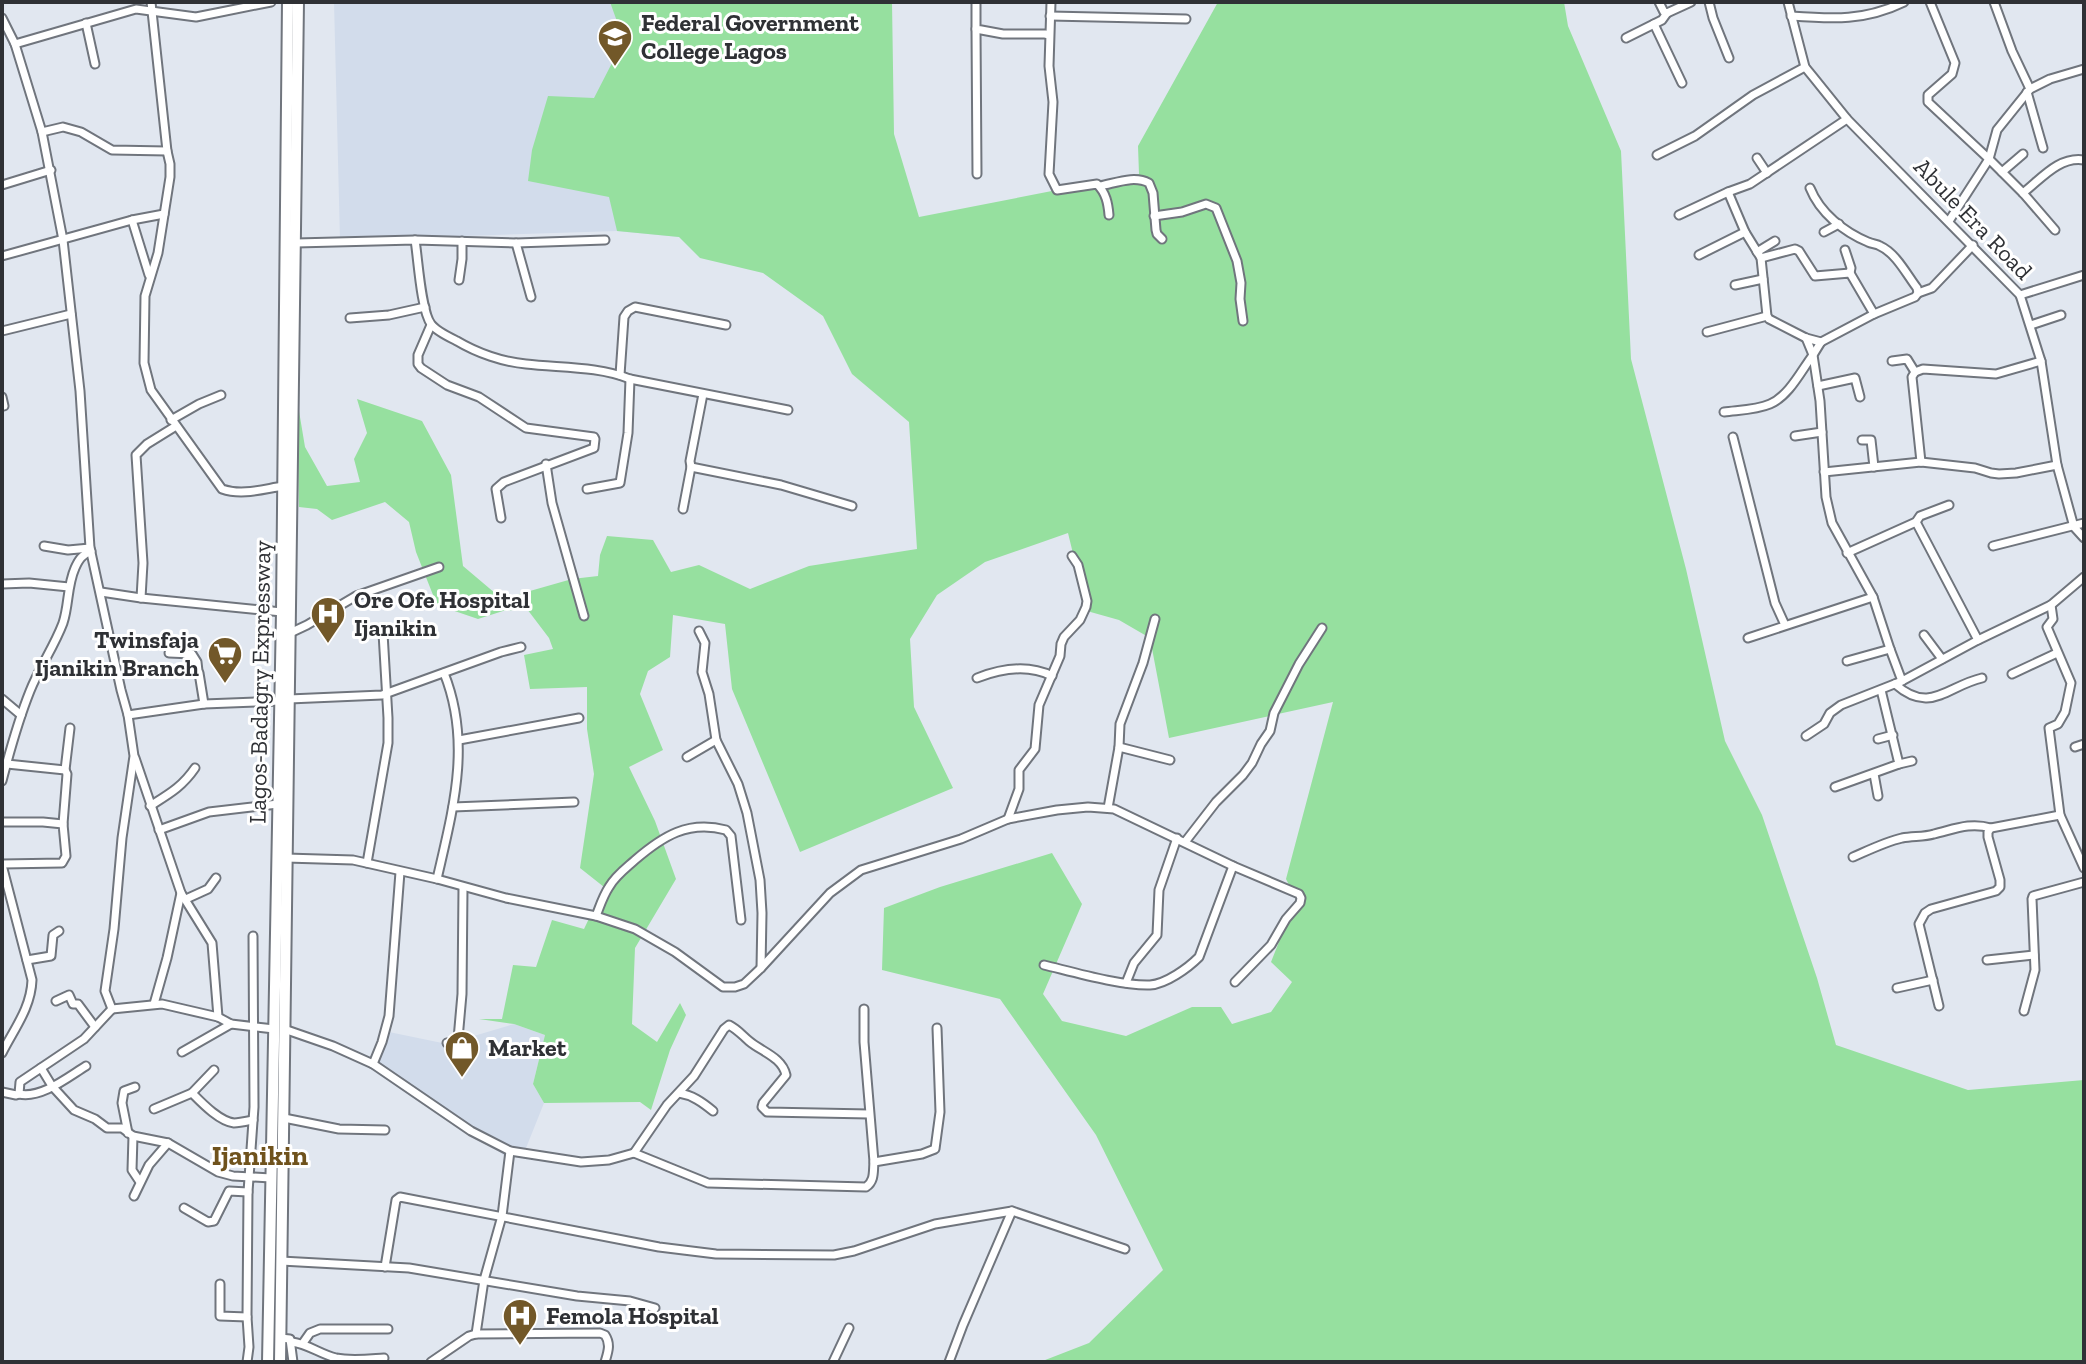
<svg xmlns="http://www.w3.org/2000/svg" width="2086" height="1364" font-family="'Zilla Slab',serif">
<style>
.built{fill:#d2dceb}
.green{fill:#96e09f}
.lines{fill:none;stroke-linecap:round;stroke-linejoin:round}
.minor-casing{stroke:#70757d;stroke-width:11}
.highway-casing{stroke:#70757d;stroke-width:14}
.minor{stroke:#fff;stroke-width:7}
.highway{stroke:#fff;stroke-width:10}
.labels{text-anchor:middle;stroke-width:6;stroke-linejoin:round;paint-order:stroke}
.poi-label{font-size:24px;font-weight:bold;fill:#2f3135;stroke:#fff;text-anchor:start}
.street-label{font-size:24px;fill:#2f3135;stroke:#fff}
.quarter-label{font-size:28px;font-weight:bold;fill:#6f521c;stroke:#fff}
</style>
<rect width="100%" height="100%" fill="#e1e7f0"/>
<!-- built -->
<g class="built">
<path d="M334 2H892L679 237 617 231 340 240Z"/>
<path d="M388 999 389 1032 447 1044 514 1024 545 1035 533 1084 544 1103 526 1148 507 1158 489 1144 470 1135 406 1093 395 1085 385 1074 372 1069 366 1064 336 1049 300 1041V1032L367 1062 371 1059 383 1034Z"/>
</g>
<!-- green -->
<path class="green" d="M610 2H892L894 134 919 217 1139 174 1138 146 1218 2H1564L1568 26 1621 151 1631 359 1686 569 1725 741 1762 815 1817 978 1836 1045 1968 1090 2084 1080V1361L1040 1362 1089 1343 1163 1270 1096 1135 1000 999 882 970 884 908 940 887 1052 853 1082 904 1043 994 1062 1021 1126 1036 1192 1007H1221L1232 1024 1271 1012 1292 982 1271 962 1296 899 1286 879 1333 702 1169 738 1150 638 1119 620 1087 611 1068 533 985 562 937 595 910 639 914 707 953 788 800 852 732 689 725 624 673 615 670 657 648 671 640 694 663 750 629 767 655 821 676 879 635 948 632 1024 657 1042 680 1003 686 1015 670 1050 651 1110 640 1102 544 1103 533 1084 545 1035 514 1024 479 1019H502L513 965 536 967 552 920 584 929 604 887 580 868 594 774 587 729V687L530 689 524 655 553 649 549 638 527 609 503 611 478 619 437 605 416 552 409 522 385 502 332 520 317 509 299 507 297 399 305 447 327 486 360 482 354 459 367 433 357 399 422 421 451 475 463 566 502 599 572 579 598 576 600 555 607 536 653 540 671 572 699 565 750 589 809 566 917 549 909 422 852 374 823 316 763 273 700 258 679 237 617 231 609 197 528 181 532 150 548 96 594 98 612 63 619 27Z"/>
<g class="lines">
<defs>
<g id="minor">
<path d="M151 2 167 151 170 164V177L158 253 145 296 144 363 151 390 222 489C242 496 263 489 283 486"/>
<path d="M976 2V29L1003 34H1045L1049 35"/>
<path d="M1051 2 1049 66 1053 102 1049 174 1057 190 1097 184C1106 193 1108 203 1109 215"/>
<path d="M1659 2 1664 12 1667 13 1691 2"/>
<path d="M1709 2 1713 18 1729 58"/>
<path d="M1788 2 1805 67 1814 78 1847 119 2020 295 2041 361 2057 465 2074 527 2084 538"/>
<path d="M1930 2 1955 63 1952 74 1928 95V102L1989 159 2023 193 2055 230"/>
<path d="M1994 2 2012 51 2030 89"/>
<path d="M1050 16 1186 19"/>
<path d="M1791 16C1833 19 1865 21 1904 2"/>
<path d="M2 18 15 44 42 132 63 240 80 391 90 548 121 690 128 715 134 756 122 838 114 929 105 991 112 1009 162 1004 218 1017 231 1024 274 1029"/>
<path d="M86 23 95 64"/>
<path d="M1654 24 1682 83"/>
<path d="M976 29 977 174"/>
<path d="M1626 38 1662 20 1667 13"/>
<path d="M15 44 136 9 196 17 271 2"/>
<path d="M2027 92 2043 148"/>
<path d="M42 132 63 127 81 132 112 150 167 151"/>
<path d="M1657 155 1695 136 1753 95 1805 67"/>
<path d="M1757 158 1767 173"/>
<path d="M2002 172 2023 154"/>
<path d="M2 185 51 170"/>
<path d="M1100 186C1116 183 1134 175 1149 183L1153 193 1156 230 1157 234 1162 239"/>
<path d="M1810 188C1820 213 1844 232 1868 242 1872 244 1877 244 1880 246 1896 253 1907 275 1917 288L1918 293 1915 297 1874 314 1821 342 1813 355 1820 401 1826 497 1832 523 1873 597 1890 649 1902 681"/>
<path d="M1728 192 1745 232 1761 258 1767 316 1769 319 1806 338 1821 342"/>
<path d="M2023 193C2041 179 2059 156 2084 160"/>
<path d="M1679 215 1728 192 1750 184 1847 119"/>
<path d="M1154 216 1182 212 1206 204 1216 208 1237 261 1241 283 1240 299 1243 321"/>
<path d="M132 220 149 275"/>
<path d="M1949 221 1989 159 1997 130 2030 89 2050 79 2084 69"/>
<path d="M1824 232 1839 224"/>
<path d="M415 240C418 258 421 311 431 324 436 331 449 337 457 341 477 353 503 362 526 364 560 368 598 366 630 379L788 410"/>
<path d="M296 243 415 240 516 243 605 240"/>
<path d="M516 243 531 297"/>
<path d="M1845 250 1851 268 1850 273"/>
<path d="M1757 252 1775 241"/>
<path d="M1699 255 1745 232"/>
<path d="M2 256 132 220 164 214"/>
<path d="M1761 258 1795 249 1799 251 1815 276 1850 273 1874 314"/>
<path d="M459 280 462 259V241"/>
<path d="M1735 285 1763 279"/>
<path d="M1918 293 1932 288 1973 245"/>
<path d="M2020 295 2084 275"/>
<path d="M350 318 389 315 425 307"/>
<path d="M431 325 418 355V364L421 368 447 385 479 397 526 428 594 437 595 439 594 448 504 482 496 489 501 518"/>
<path d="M2031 325 2061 315"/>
<path d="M2 331 71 314"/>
<path d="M1707 332 1767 316"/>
<path d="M1892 361 1907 359 1915 372 1912 377 1921 462"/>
<path d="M1915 372 1923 369 1996 374 2041 361"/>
<path d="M620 375 624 317 628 311 635 307 726 325"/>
<path d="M1818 386 1855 378 1860 397"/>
<path d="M2 397 4 406"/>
<path d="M1724 412C1739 410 1756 410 1770 404 1789 396 1801 371 1813 355L1806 338"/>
<path d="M171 420 199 404 221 395"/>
<path d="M1795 436 1822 432"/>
<path d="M1733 437 1775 603 1785 625"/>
<path d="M1862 440H1871L1874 467"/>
<path d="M546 464 552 503 584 616"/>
<path d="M691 467 781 485 852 506"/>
<path d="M1824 472 1921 462 1975 468 1991 473 1999 474 2016 473 2057 465"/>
<path d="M587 489 620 483 628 433 630 379"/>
<path d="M683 509 691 467 690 461 703 394"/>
<path d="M1916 522 1978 640"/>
<path d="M44 546 68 550 90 548"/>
<path d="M1993 546 2084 523"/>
<path d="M1847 553 1916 522 1920 516 1949 505"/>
<path d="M2 584 29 583 69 587"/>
<path d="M101 592 141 598 282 612"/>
<path d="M141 598 143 563 136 455 147 444 176 426"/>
<path d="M2051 605 2053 619 2047 627 2071 683 2065 712 2058 724 2049 728 2060 815 2084 868"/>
<path d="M699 631 705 643 702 672 709 694 716 740 738 784 747 813 760 880 762 913 761 968"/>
<path d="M290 633 307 625 356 596 439 567"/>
<path d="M1924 635 1942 659"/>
<path d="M1748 638 1873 597"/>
<path d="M169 653 192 654 197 662 198 671"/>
<path d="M1847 661 1890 649"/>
<path d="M167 673 197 670 199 673 204 704"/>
<path d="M2012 674 2057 653"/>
<path d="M977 678C1000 669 1028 664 1052 676"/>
<path d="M1895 684C1930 715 1947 686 1982 678"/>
<path d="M2 699 21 715"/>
<path d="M289 699 382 695 501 652 521 647"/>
<path d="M128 715 204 704 280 701"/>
<path d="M1806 736 1824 724 1830 713 1841 705 1902 681 1978 640 2051 605 2084 577"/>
<path d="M1878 739 1893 735"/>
<path d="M459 740 579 718"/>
<path d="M1119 747 1170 760"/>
<path d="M2075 747 2084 744"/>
<path d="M687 757 716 740"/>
<path d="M135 758 181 893 212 943 218 1017"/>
<path d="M7 764 65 770 67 774 63 824"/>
<path d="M1899 764 1912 761"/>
<path d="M65 770 70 728"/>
<path d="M1874 774 1878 796"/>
<path d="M2 781C10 750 18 721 30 691 39 668 54 647 63 623 69 605 67 586 75 568 79 559 82 555 91 551"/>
<path d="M1835 787 1899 764 1881 690"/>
<path d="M150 806C169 794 182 787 195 768"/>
<path d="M453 807 574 802"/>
<path d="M1108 808 1119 747 1120 724 1143 663 1155 619"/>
<path d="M1008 819 1019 789V770L1035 749 1039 705 1060 656 1061 644 1064 637 1080 620 1086 607 1087 601 1078 565 1072 556"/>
<path d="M2 822H43L63 824 66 856 62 863 2 864"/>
<path d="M159 830 209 812 278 804"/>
<path d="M1185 842 1216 802 1243 775 1252 763 1261 744 1270 731 1274 713 1299 664 1322 628"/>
<path d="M1853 857C1869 850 1885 842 1902 838 1913 836 1924 837 1934 834 1955 829 1970 822 1991 828"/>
<path d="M286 858 353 860 437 879 506 898 596 916 635 929 675 952 723 987H735L744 984 761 968 830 893 861 870 961 839 1008 819 1057 810 1088 807 1114 809 1233 866 1299 894 1301 898 1300 903 1286 919 1271 945 1235 982"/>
<path d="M367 863 388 743V718L383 633"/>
<path d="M2 865 32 980C31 1008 14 1029 2 1053"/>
<path d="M437 879C453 809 472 743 444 673"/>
<path d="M186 899 208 889 216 878"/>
<path d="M596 916C600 906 603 896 609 887 615 876 626 868 635 860 663 836 688 820 726 830L731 836 741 920"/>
<path d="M27 960 51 956 53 935 59 931"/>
<path d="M1987 960 2034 955"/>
<path d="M1044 965C1073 972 1121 986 1150 985 1166 984 1188 968 1199 957L1233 866"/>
<path d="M1126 983 1134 963 1157 935 1159 890 1177 838"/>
<path d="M1897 988 1933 980"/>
<path d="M56 1001 69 995 73 1004H78L95 1027"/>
<path d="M154 1004 167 958 181 893"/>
<path d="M1939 1006 1919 924 1925 913 1931 909 1996 891 2000 887V880L1988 837V832L1991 828 2060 815"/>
<path d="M2024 1011 2035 970 2032 899 2033 896 2084 882"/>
<path d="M284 1029 333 1046 373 1064 471 1131 510 1151 581 1162 609 1160 634 1153 708 1183 866 1187C875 1181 873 1171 874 1162L864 1042V1009"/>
<path d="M447 1043 454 1042 458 1039 462 994 463 888"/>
<path d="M182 1052 231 1024"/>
<path d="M373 1064 382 1042 389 1016 400 872"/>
<path d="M41 1068 52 1086 74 1110 95 1119 107 1128H122L133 1136 168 1143 218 1172 233 1176 271 1178"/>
<path d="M2 1092 16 1095 19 1094 20 1082 84 1039 112 1009"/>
<path d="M192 1093C202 1103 219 1121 234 1123 239 1123 248 1121 253 1120"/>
<path d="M679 1093C692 1095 702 1102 713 1111"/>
<path d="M19 1094C41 1099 68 1077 86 1066"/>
<path d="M154 1109 192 1093 214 1070"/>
<path d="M284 1118 339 1129 385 1130"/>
<path d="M128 1133 122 1103 124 1091 135 1087"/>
<path d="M133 1136 132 1170 140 1182"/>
<path d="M634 1153 667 1105 694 1076 724 1029 729 1025C737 1029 742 1035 749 1041 762 1052 782 1057 786 1075L763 1103 762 1107 767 1112 869 1114"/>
<path d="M874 1162 922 1154 935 1149 940 1112 937 1028"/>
<path d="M134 1196 149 1165 168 1143"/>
<path d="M184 1208 208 1222 214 1221 229 1191 248 1192"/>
<path d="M281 1261 409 1268 577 1296 630 1301 655 1308"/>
<path d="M385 1267 396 1200 400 1197 659 1247 716 1254 834 1255 854 1251 935 1224 1012 1211 1125 1249"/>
<path d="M220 1284V1316L247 1317"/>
<path d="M476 1334 484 1280 502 1216 510 1151"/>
<path d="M280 1338 290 1339 293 1362"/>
<path d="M292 1342C308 1344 320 1354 336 1358 351 1361 368 1359 384 1358"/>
<path d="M303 1343 310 1333 320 1329H388"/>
<path d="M247 1362 249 1347 247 1317 248 1192 254 1107 253 936"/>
<path d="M431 1362 469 1336 476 1334 600 1333 605 1335C611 1344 608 1352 605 1362"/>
<path d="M833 1362 849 1328"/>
<path d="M949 1362 963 1325 1012 1211"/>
</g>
<g id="highway">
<path d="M268 1362 282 612 288 2"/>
<path d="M280 1362 298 2"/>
</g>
</defs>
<!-- minor casing -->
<use href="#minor" class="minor-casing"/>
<!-- highway casing -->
<use href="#highway" class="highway-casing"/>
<!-- minor -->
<use href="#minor" class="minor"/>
<!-- highway -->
<use href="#highway" class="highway"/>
</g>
<!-- icons -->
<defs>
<symbol id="school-pin" viewBox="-11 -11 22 30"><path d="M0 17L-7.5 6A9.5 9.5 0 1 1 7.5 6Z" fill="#725829" stroke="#fff"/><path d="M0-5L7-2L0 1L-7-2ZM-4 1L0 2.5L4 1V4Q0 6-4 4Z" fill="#fff"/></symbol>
<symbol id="hospital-pin" viewBox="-11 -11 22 30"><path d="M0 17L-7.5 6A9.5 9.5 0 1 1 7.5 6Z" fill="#725829" stroke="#fff"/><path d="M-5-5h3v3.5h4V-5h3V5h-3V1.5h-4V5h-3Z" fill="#fff"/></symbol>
<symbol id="supermarket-pin" viewBox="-11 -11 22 30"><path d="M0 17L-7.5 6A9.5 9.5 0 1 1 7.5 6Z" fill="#725829" stroke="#fff"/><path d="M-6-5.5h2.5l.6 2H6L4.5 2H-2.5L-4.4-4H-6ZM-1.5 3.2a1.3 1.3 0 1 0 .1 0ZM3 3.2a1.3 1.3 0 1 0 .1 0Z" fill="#fff"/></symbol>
<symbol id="shop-pin" viewBox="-11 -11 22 30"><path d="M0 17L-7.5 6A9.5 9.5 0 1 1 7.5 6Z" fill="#725829" stroke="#fff"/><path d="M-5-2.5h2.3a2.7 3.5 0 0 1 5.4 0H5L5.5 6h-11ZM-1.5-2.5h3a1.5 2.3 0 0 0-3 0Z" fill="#fff"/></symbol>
</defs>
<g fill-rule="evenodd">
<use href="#school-pin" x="595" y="17" width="40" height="54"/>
<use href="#hospital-pin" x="308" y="594" width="40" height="54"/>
<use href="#supermarket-pin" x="205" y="634" width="40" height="54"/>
<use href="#shop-pin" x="442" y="1028" width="40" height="54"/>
<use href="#hospital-pin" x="500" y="1296" width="40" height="54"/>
</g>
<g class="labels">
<!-- poi labels -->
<g class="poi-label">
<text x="641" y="31">Federal Government<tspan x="641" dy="28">College Lagos</tspan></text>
<text x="354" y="608">Ore Ofe Hospital<tspan x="354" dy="28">Ijanikin</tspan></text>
<text x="199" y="648" text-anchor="end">Twinsfaja<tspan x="199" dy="28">Ijanikin Branch</tspan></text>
<text x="488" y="1056">Market</text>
<text x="546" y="1324">Femola Hospital</text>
</g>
<!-- street labels -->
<g class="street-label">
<text transform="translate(1973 219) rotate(46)" y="8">Abule Era Road</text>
<text transform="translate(260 682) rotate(-89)" y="8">Lagos-Badagry Expressway</text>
</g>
<!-- quarter labels -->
<g class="quarter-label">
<text x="260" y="1165">Ijanikin</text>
</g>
</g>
<!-- border -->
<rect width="2086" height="1364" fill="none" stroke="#2f3135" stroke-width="8"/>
</svg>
